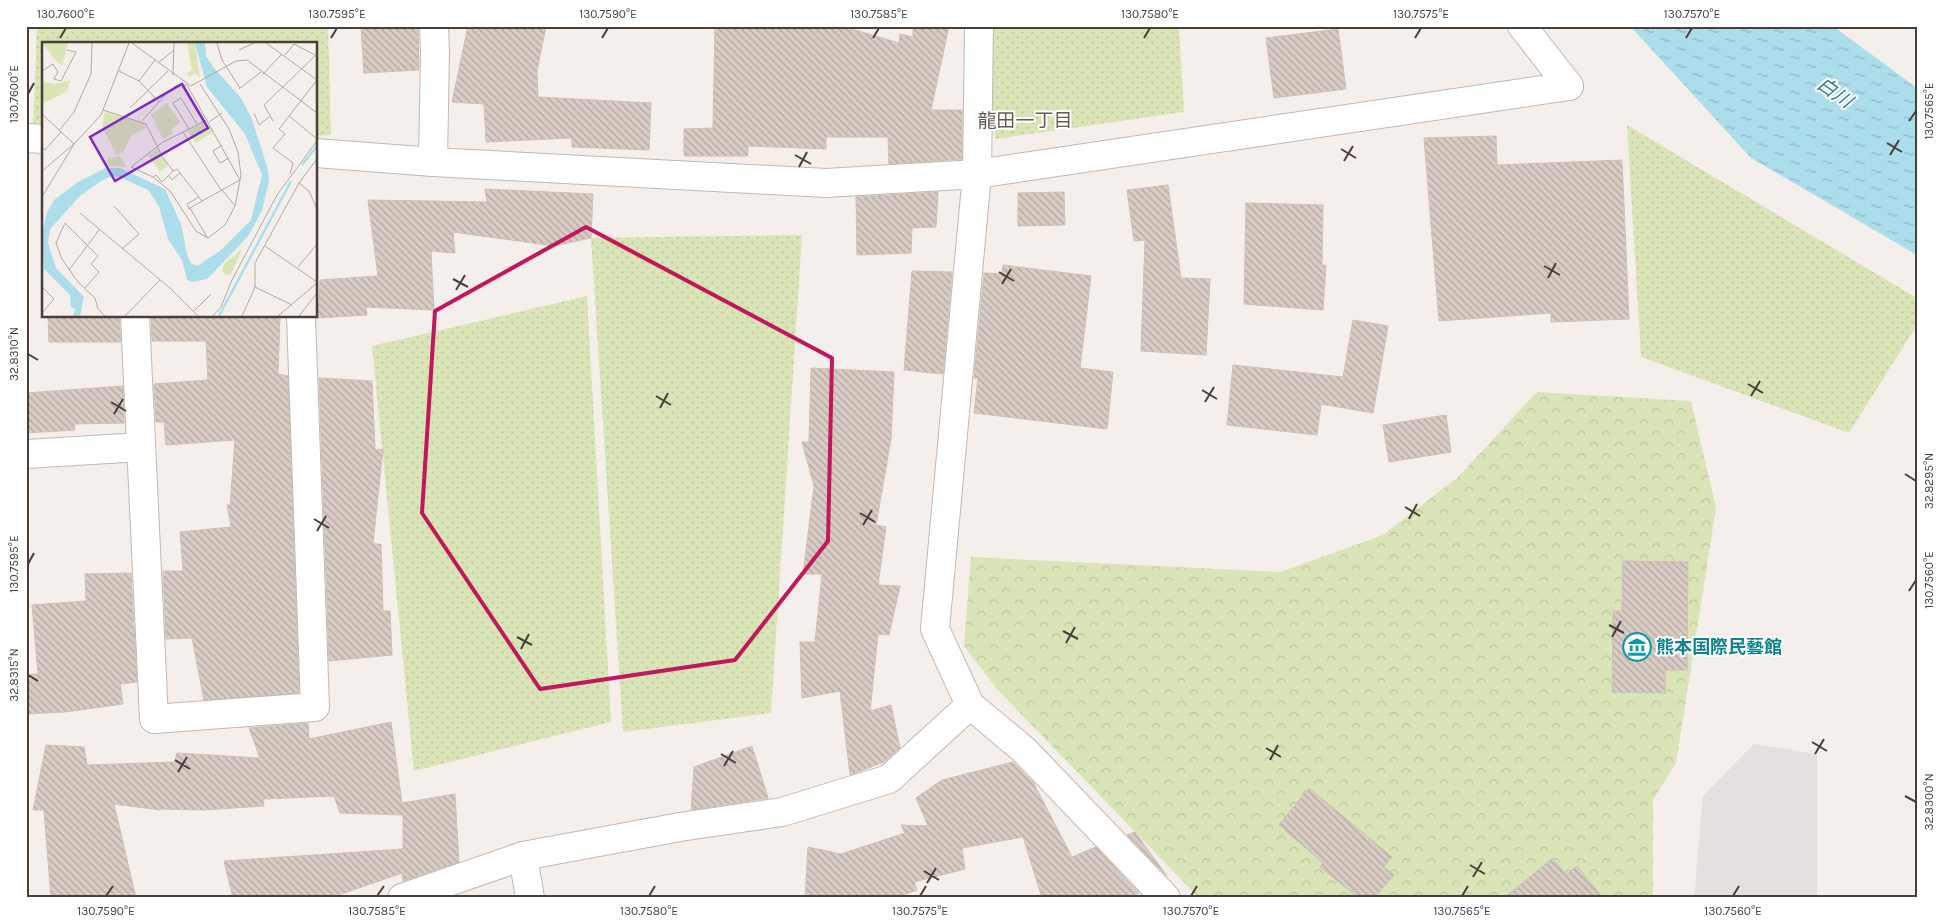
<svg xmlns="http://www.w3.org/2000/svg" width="1943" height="924" font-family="Karla,'Noto Sans JP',sans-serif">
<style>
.grass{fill:url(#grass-dots)}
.forest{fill:url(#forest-crowns)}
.parking{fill:#e3e0df}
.water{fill:url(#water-ripples)}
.building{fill:url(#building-back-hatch);stroke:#cfc0b5}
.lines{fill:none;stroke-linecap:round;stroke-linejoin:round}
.minor-casing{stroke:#c2b8b1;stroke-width:30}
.minor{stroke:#fff;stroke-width:28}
.marked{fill:none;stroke:#c2185b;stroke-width:4;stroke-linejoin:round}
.ticks{fill:none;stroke:#483f39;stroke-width:2}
.labels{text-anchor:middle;stroke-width:4;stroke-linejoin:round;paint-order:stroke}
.culture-label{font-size:18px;font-weight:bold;fill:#0d838f;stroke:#fff;text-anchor:start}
.water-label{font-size:19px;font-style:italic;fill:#337e95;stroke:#fff}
.neighbourhood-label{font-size:19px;fill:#6a5b51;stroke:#fff}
.inset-river{fill:none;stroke:#acddeb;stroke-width:2.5}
.inset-road{fill:none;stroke:#afa9a4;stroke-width:1}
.view{fill:#7b2cbf;fill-opacity:0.15;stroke:#7b2cbf;stroke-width:2.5}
.inset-edge{fill:none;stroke:#483f39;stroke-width:2.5}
.neatline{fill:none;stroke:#483f39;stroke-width:2}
.ticks-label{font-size:12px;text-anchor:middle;fill:#483f39}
</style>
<defs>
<pattern id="grass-dots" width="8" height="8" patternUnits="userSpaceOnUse" patternTransform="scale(1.25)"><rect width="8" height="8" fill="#d9e5b7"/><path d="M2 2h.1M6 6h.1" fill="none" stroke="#bcc69e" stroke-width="1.8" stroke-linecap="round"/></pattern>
<pattern id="forest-crowns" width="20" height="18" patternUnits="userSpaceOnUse" patternTransform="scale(1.25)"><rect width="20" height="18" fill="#d9e5b7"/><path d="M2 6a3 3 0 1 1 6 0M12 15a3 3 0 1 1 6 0" fill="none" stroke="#bcc69e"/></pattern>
<pattern id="water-ripples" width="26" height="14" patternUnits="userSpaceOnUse" patternTransform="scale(1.25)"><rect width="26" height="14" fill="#acddeb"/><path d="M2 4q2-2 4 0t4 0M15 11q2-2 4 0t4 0" fill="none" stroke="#8eb5bf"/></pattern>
<pattern id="building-back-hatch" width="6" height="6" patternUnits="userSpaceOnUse" patternTransform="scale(1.25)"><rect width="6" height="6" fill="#d8ccc4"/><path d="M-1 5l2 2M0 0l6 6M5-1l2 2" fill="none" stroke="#b1a7a0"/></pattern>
</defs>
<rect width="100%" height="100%" fill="#f4efeb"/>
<!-- grass -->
<g class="grass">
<path d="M37 26H328L331 135 316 136V44H44V124L33 123Z"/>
<path d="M987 26H1179L1184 112 995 139Z"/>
<path d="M1627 125 1917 298V325L1849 433 1641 357Z"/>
<path d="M802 235 771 713 623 732 591 238Z"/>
<path d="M587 296 611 722 414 771 372 346Z"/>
</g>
<!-- forest -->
<path class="forest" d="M1537 392 1691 401 1716 508 1676 763 1653 800V898H1199L996 688 964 646 971 557 1280 572 1383 535 1458 477Z"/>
<!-- parking -->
<path class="parking" d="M1754 744 1817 754V898H1694L1703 796Z"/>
<!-- water -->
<path class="water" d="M1630 26H1833L1917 88V255L1751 158Z"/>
<!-- building -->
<g class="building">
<path d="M361 26H418L419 70 364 73Z"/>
<path d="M468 26H546L537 71 538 97 651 103 649 150 572 147V138L486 142 484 104 452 102Z"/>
<path d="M715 26H842L899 43 900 34 913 37V26H949L931 110H962V159L889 164 888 137H826V149L748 146V156H684V129L713 128Z"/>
<path d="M1338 29 1346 89 1274 98 1266 38Z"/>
<path d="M1496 136 1497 165 1622 160 1629 319 1551 322V313L1439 321 1424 138Z"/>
<path d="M1168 185 1181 278 1210 279 1206 355 1141 351 1145 240 1134 241 1127 190Z"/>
<path d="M485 189 593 194 591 238 554 246 453 232 455 253 431 251 434 310 366 307 367 315 318 318 320 280 378 276 368 200 487 202Z"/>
<path d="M938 192 936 227 912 228 911 253 857 255 856 197Z"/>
<path d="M1064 192 1065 225 1018 226V193Z"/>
<path d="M1246 203 1323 205 1322 265H1326L1323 310 1244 304Z"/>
<path d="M1003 265 1091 276 1080 368 1113 372 1107 429 974 413 978 378H974L984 273 1002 274Z"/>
<path d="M912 271 952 272 943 374 904 370Z"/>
<path d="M48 316H119L121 342H49Z"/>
<path d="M151 316H280L278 374 288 376 299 693 204 700 192 638 166 639 163 571H183L180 532 231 527 227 505H230L235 440 166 445 164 422H156L154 384 208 380 206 341H152Z"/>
<path d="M1353 320 1388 326 1373 413 1321 404 1317 435 1227 425 1233 365 1343 377Z"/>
<path d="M811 368 894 372 891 439 876 525 886 527 878 585 900 586 889 635 878 634 870 711 891 705 900 748 884 762 850 775 840 691 802 698 800 642H815L822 574H803L814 486 802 442H809Z"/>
<path d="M319 378 372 381 375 450 383 449 373 544H381L383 611H390L392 655 329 661Z"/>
<path d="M123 386 124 423 74 424 75 430 26 433V393Z"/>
<path d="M1446 415 1451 452 1389 462 1383 425Z"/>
<path d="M1623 561 1688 562 1687 670H1665V693L1612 692 1613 611H1622Z"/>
<path d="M131 573 137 682 120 684 123 704 65 712 26 714V675L38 674 32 605 86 601 85 574Z"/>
<path d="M391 722 402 803 455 794 459 862 403 881 402 873 330 898H233L224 861 403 849V815L340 813 334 796 263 799 264 806 204 810 160 809V810L114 804 136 898H51L44 810H33L46 745 84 747 87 765 175 762 177 753 260 758 249 728 308 723 309 739Z"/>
<path d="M752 746 768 798 691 810 694 767Z"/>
<path d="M1013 762 1033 782 1072 857 1096 847 1139 893 1126 898H1042L1023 837 962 848 965 869 914 882 917 890 895 898H805L808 847 841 854 905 833 901 825 928 826 916 798 942 780Z"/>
<path d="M1309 788 1392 857 1384 867 1394 875 1374 898H1359L1320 867 1323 863 1279 825Z"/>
<path d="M1135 832 1167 876 1127 835Z"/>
<path d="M1553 858 1566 875 1577 866 1603 898H1504Z"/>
</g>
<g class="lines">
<defs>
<g id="minor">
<path d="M979 26 977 174 935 629 970 705 1024 750 1166 898"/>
<path d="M1522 26 1569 86"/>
<path d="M26 138 44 139"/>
<path d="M316 153 433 162 826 183 977 174 1569 86"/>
<path d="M433 162 435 51 434 26"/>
<path d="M135 316 154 719 315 707 301 316"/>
<path d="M26 454 141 447"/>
<path d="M523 856 530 898"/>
<path d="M402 898 523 856 680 827 782 812 889 779 970 705"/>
</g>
</defs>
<!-- minor casing -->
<use href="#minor" class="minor-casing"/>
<!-- minor -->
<use href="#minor" class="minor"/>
</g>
<!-- marked area -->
<path class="marked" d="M586 227 832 358 828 541 735 660 540 689 422 513 435 311Z"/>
<!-- ticks -->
<path class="ticks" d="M60 38 66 28M331 38 337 28M602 38 608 28M873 38 879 28M1144 38 1150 28M1415 38 1421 28M1686 38 1692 28M28 94 34 83M1909 121 1916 111M1887 143 1902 152M1341 149 1356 158M795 155 811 164M1890 155 1899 140M1344 161 1353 146M799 167 807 152M1544 266 1560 275M999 272 1014 281M1548 278 1556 263M453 279 468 287M1002 284 1011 269M456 290 465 275M28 354 38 360M1748 384 1763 393M1202 390 1217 399M656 396 671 405M1751 396 1760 381M111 402 126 411M1205 402 1214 387M660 408 668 393M114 414 123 399M1905 474 1916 481M1405 507 1420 516M860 513 875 522M314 519 329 528M1409 519 1417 504M863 525 872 510M317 531 326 516M28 564 34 553M1909 591 1916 580M1609 625 1624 633M1063 631 1078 639M517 637 532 645M1612 637 1621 621M1066 643 1075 627M521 649 529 634M28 675 38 681M1812 742 1827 751M1266 748 1281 757M721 754 736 763M1815 754 1824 739M175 760 190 769M1270 760 1278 745M724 766 733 751M178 772 187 757M1905 796 1916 802M1470 865 1485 874M924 871 939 880M1473 877 1482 862M927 883 936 868M106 896 113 886M377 896 384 886M649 896 655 886M920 896 926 886M1191 896 1197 886M1462 896 1468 886M1733 896 1739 886"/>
<!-- icons -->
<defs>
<symbol id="museum-ring" viewBox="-11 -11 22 22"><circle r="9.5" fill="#fff" stroke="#0f9aa8" stroke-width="1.5"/><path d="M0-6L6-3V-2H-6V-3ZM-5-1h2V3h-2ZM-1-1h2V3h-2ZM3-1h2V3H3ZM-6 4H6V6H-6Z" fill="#0f9aa8"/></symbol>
</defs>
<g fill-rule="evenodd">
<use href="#museum-ring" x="1621" y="631" width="32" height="32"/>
</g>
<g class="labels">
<!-- culture labels -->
<g class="culture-label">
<text x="1656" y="653">熊本国際民藝館</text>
</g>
<!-- water labels -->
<g class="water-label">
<text transform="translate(1835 92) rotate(35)" y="7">白川</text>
</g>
<!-- neighbourhood labels -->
<g class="neighbourhood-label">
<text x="1025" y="127">龍田一丁目</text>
</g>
</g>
<!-- overview -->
<g transform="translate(42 42)">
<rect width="275" height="275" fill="#f4efeb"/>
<path d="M125 61 138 80 129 88 131 91 121 97 109 73ZM161 81 163 86 168 84 172 89 154 101 146 89ZM115 107 126 124 118 130 106 113ZM78 114 85 125 66 124V116Z" fill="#d9e5b7"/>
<path d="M0 1H26L20 24 14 19ZM145 1H153L158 36 154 31 147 35 145 31 150 28ZM24 39H28L25 49 9 58 0 60V40L13 42ZM63 70 102 82 104 86 89 94 82 109 74 113 60 84ZM201 206 189 232 184 233 180 229 182 222Z" fill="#d9e5b7"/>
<path d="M153 1H163L164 14 172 26 199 56 210 77 226 128 227 140 220 168 207 193 192 209 165 237 150 240 145 238 140 218 126 197 117 164 106 148 78 135 70 134 59 139 38 154 8 187 6 201 14 226 42 255 38 274H31L33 267 29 265 28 253 2 227 0 191 5 170 12 158 36 140 64 126H78L123 147 139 182 145 213 149 221 155 224 178 209 209 178 220 133 203 92 165 45Z" fill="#acddeb"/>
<path class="inset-river" d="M260 123 275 104M177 274 249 139"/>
<path class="inset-road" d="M90 1 149 44 194 19 205 18 275 71M175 1 180 18 198 46M224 1 275 38M197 8 212 1M243 13 252 2 273 13M116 21 132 8M0 29 11 22 16 30 12 37 19 39 34 10 25 8M77 29 97 39 117 60M221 32 240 12M131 33 132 1M97 39 113 18M158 42 187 87 196 110 199 133 193 164 183 183 166 196 154 189 128 149 111 135 89 125 121 100 165 78M197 47 219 30M88 66 126 29M61 68 104 82 120 114 131 129 135 127 160 159 198 138 145 43H135L125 51 100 79M212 71 217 83 227 75M0 72 32 102 0 155M247 74 275 97M231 79 222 63 275 12M167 80 180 71M147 87 131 61 139 56 155 82M17 89 32 70 49 32 50 1M141 90 179 148M180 103 171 109 178 121 187 116M0 105 3 108 19 90M0 129 32 102 59 73 87 1M248 132 251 121 231 106 243 92 237 87 275 38M127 134 130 138 138 131M111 135 114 133 120 140 131 129M257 141 267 149 275 167M180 148 193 164M72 164 97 192 80 207M147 166 145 162 157 155M148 166 165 195M146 167 160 159M38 171 128 246 156 274M223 204 275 240M256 225 275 202M27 228 57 188M0 245 12 257 0 271M213 245 250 263M43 246 57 230 49 222 56 214 23 181 14 201 20 217 33 236 40 244 53 256 56 267 63 274M152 269 169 252M83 274 118 238M171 274 179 265 189 240 235 153 275 99M200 274 213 245V221L257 141 275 117M236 274 275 241M257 274 275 251"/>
<path class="view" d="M140 42 166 86 73 139 48 95Z"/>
<rect width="275" height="275" class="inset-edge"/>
</g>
<!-- border -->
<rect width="1943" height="924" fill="none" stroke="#ffffff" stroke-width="55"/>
<rect x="28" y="28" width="1888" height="868" class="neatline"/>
<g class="ticks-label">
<text x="66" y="18">130.7600°E</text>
<text x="337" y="18">130.7595°E</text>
<text x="608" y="18">130.7590°E</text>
<text x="879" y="18">130.7585°E</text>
<text x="1150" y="18">130.7580°E</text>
<text x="1421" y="18">130.7575°E</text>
<text x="1692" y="18">130.7570°E</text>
<text transform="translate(14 94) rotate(-90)" y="4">130.7600°E</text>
<text transform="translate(1929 111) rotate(-90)" y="4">130.7565°E</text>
<text transform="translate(14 354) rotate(-90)" y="4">32.8310°N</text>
<text transform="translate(1929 481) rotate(-90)" y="4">32.8295°N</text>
<text transform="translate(14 564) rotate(-90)" y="4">130.7595°E</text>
<text transform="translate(1929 580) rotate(-90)" y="4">130.7560°E</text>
<text transform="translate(14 675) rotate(-90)" y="4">32.8315°N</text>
<text transform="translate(1929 802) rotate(-90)" y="4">32.8300°N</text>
<text x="106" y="915">130.7590°E</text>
<text x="377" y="915">130.7585°E</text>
<text x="649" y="915">130.7580°E</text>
<text x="920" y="915">130.7575°E</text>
<text x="1191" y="915">130.7570°E</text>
<text x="1462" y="915">130.7565°E</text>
<text x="1733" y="915">130.7560°E</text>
</g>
</svg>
